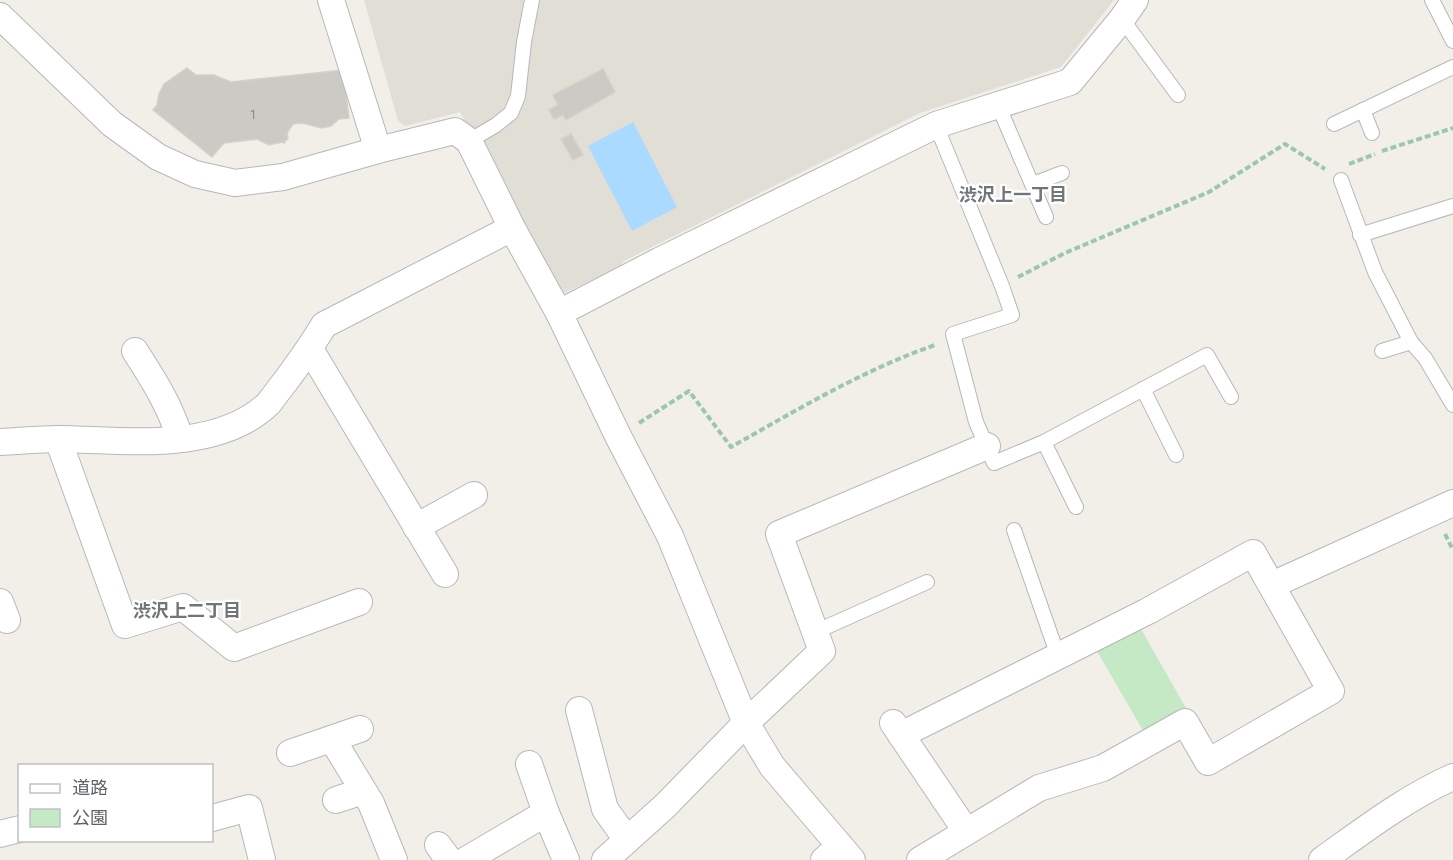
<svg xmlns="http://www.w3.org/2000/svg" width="1453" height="860" font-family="Quicksand,'Noto Sans JP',sans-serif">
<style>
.education{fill:#e1ded6}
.green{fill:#c5e8c5}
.water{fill:#aadaff}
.building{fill:#cccac5;stroke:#d6d1c6;stroke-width:1.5}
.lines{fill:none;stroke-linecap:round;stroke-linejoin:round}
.lane-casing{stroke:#b5b8bc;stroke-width:16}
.street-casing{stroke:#b5b8bc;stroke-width:28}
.path{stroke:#9cc7a9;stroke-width:4;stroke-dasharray:6 3;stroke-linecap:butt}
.lane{stroke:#fff;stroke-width:14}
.street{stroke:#fff;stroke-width:26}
.labels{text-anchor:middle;stroke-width:4.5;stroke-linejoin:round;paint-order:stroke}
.number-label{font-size:14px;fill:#7a7d7f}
.neighbourhood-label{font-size:18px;font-weight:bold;fill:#70757a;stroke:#fff}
</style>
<rect width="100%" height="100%" fill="#f1efe8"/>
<!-- education -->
<path class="education" d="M364 0H1114L1061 67 920 113 622 262V266L564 293 460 112 405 126 398 121Z"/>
<!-- green -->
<path class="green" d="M1141 629 1187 710 1145 734 1097 651Z"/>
<!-- water -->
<path class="water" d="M633 122 677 207 632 231 588 146Z"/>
<!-- building -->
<g class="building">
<path d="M187 68 196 75H214L231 82 343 70 349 118 339 119 331 126 322 128 302 123 293 124 287 133 288 138 284 143 282 142 269 145 257 139 224 143 212 157 153 110 157 105 159 94 164 84Z"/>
<path d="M603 69 615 92 566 120 563 115 554 119 549 110 558 105 553 95Z"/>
<path d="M571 134 583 155 573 160 561 139Z"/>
</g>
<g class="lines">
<defs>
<g id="lane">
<path d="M1432 0 1453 41"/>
<path d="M1122 19 1178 95"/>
<path d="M998 105 1046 217"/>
<path d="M1363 110 1372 133"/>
<path d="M1334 124 1453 67"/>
<path d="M936 125 1002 286 1012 315 953 334 976 422 994 463 1044 442 1207 355 1231 397"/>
<path d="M469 141 496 125 511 113 518 96 524 42 532 0"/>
<path d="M1341 180 1375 272 1411 342 1425 358 1453 405"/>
<path d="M1033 184 1062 173"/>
<path d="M1360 235 1453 206"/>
<path d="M1382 351 1411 342"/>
<path d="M1143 389 1176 455"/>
<path d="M1044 442 1076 507"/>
<path d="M1014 530 1058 656"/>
<path d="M815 632 927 582"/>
</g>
<g id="street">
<path d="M331 0 378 150"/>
<path d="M0 16 112 124 158 157 195 174 235 183 283 177 378 150 455 131 469 141 512 228 559 313 618 436 670 536 746 723 772 766 852 860"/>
<path d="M559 313 659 261 936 125 1070 82 1122 19 1135 0"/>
<path d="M310 349 445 574"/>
<path d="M135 351C153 379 171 407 180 439"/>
<path d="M58 439 125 625 183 607 234 648 359 602"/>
<path d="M0 442C20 441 40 439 60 439 124 440 217 453 268 404 274 397 279 389 285 382 299 363 312 345 324 325L512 228"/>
<path d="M416 527 474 495"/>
<path d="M1272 585 1453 503"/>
<path d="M0 602 7 620"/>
<path d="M579 710 605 809 627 840"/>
<path d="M893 723 966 831"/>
<path d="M901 735 1148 611 1253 553 1331 691 1208 762 1185 722 1103 768 1039 788 920 860"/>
<path d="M332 739 371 803 394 860"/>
<path d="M290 753 360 729"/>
<path d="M529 764 546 813"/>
<path d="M336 800 363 791"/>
<path d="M212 818 249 808 262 860"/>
<path d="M0 834 20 829"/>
<path d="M438 845 449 860"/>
<path d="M466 860 546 813 566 860"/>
<path d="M605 860 665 806 746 723 822 651 779 534 987 446"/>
<path d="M824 860 840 846"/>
<path d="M1322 860C1363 831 1407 797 1453 777"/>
</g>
</defs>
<!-- lane casing -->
<use href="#lane" class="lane-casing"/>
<!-- street casing -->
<use href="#street" class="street-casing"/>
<!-- path -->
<g class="path">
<path d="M1382 151 1453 128"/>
<path d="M1349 164 1375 154"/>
<path d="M1018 277 1065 253 1209 192 1285 144 1325 169"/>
<path d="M639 423 689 391 731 447C797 410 863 370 935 345"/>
<path d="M1445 534 1453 550"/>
</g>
<!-- lane -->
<use href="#lane" class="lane"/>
<!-- street -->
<use href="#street" class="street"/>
</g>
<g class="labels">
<!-- number labels -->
<g class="number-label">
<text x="253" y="119">1</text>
</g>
<!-- neighbourhood labels -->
<g class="neighbourhood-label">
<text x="1013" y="201">渋沢上一丁目</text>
<text x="187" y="617">渋沢上二丁目</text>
</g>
</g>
<!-- legend -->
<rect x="18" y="764" width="195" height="78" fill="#ffffff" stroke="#bfc1c3" stroke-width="1.5"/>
<rect x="30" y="784" width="30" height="9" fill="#ffffff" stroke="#bfc1c3" stroke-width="1.5"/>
<text x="72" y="794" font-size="18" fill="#5f6368">道路</text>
<rect x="30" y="809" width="30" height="18" fill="#c5e8c5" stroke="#bfc1c3" stroke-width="1.5"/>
<text x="72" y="824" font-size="18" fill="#5f6368">公園</text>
</svg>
